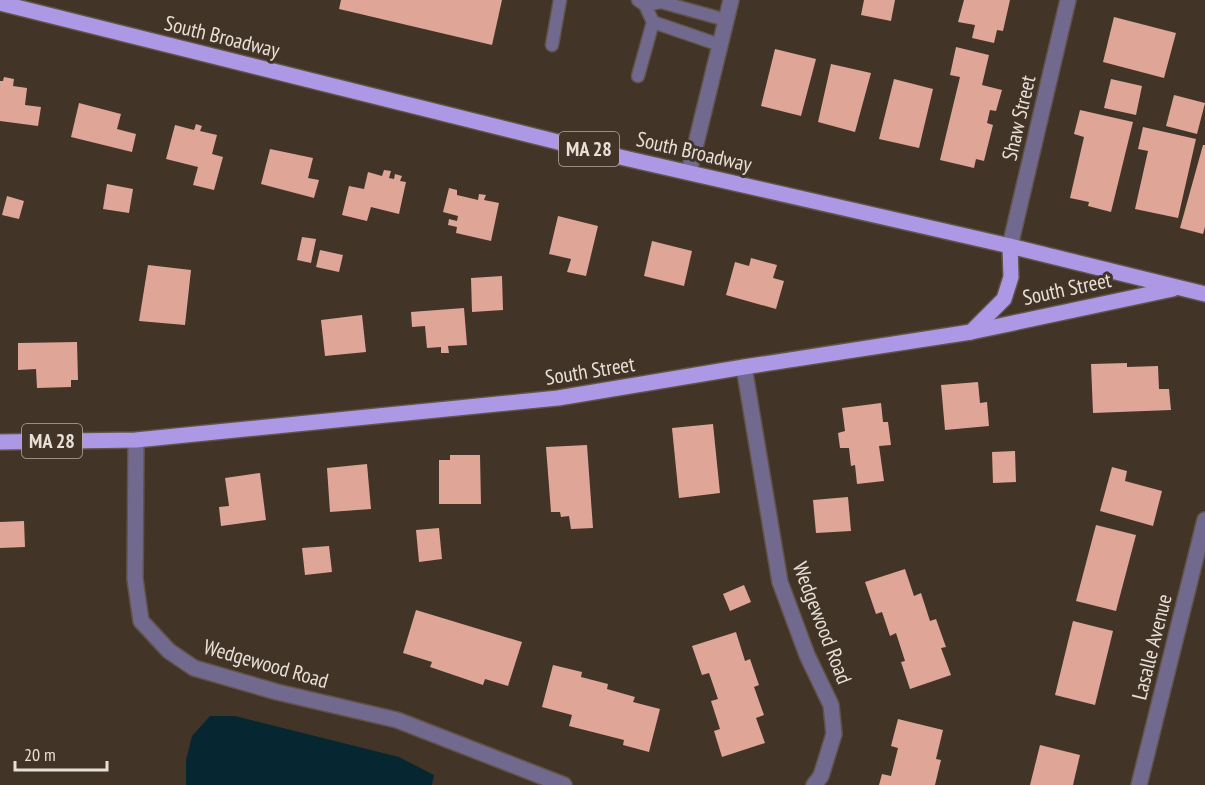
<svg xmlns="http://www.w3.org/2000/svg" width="1205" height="785" font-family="'PT Sans Narrow',sans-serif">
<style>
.water{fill:#062732}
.building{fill:#dfa697}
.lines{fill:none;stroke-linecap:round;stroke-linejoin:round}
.service-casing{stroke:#605347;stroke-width:15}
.minor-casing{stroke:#605347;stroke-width:18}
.primary-casing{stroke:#605347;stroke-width:18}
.service{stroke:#72698f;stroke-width:12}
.minor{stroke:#72698f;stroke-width:15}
.primary{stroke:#ad98e5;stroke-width:15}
.labels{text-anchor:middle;stroke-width:6;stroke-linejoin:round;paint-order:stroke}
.shield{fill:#423427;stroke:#b6aca2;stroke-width:1.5}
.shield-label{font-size:20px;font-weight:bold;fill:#e8dfd7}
.street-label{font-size:21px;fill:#e8dfd7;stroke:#423427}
</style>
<rect width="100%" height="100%" fill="#423427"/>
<!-- water -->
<path class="water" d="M210 716H235L399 757 434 775 432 785H186V760L192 736Z"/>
<!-- building -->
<g class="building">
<path d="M341 0H502L492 45 339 9Z"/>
<path d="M864 0H895L891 21 861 15Z"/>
<path d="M964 0H1010L1003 31 997 30 994 43 972 38 975 25 958 22Z"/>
<path d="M1114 17 1176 33 1164 78 1103 62Z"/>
<path d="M956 47 989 55 982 85 1002 90 996 111 990 110 987 123 993 125 984 161 976 159 974 168 940 160 960 77 950 75Z"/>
<path d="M775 49 816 59 801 116 761 106Z"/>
<path d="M831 64 871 73 855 132 818 122Z"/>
<path d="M4 77 14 79 13 86 27 88 25 105 41 107 38 126 0 121V81H3Z"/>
<path d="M894 79 933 89 919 148 879 139Z"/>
<path d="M1111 79 1142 86 1136 115 1104 108Z"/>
<path d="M1174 95 1205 103 1197 134 1166 126Z"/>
<path d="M79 103 121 114 117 129 136 134 132 152 71 137Z"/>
<path d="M1080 110 1133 122 1111 212 1088 206 1089 202 1070 198 1084 137 1074 134Z"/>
<path d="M196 124 202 126 200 131 217 135 212 154 223 157 214 190 193 185 198 167 166 159 175 125 194 130Z"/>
<path d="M1143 127 1196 139 1178 218 1135 209 1148 151 1138 149Z"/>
<path d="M1203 145H1205V227L1203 234 1180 228Z"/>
<path d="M270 149 313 158 308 178 319 180 314 198 261 184Z"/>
<path d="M384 170 391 171 389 178 394 179 395 174 402 176 400 181 406 182 399 214 371 207 367 221 342 215 349 186 364 189 368 172 382 176Z"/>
<path d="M107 184 133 189 129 213 103 209Z"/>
<path d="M449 188 457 190V195L478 200 479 194 486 195 484 200 499 203 491 241 456 233 457 227 448 225 449 219 457 221 458 216 443 212Z"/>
<path d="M7 196 24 201 19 219 2 215Z"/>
<path d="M558 216 598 226 586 276 567 272 571 259 549 254Z"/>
<path d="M302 237 316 239 311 263 297 260Z"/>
<path d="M652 241 692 251 684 286 644 276Z"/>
<path d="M320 250 343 255 339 272 316 267Z"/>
<path d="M751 258 777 265 773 278 784 281 776 309 726 295 735 262 749 266Z"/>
<path d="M148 265 191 270 185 325 139 321Z"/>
<path d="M502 276 503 310 472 312 471 278Z"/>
<path d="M464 308 467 345 448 346 449 353H441V347L427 348 425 326 412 327 411 312Z"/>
<path d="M362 315 366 352 325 356 321 320Z"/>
<path d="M77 342 78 380H71V387L37 388 36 369 18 370V343Z"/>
<path d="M1127 363V367L1158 366 1159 389H1169L1171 410 1093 413 1091 364Z"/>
<path d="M978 382 980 403 987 402 989 426 945 430 941 385Z"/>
<path d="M881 403 883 422H888L891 445 879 446 884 481 857 484 855 465 851 466 849 448H840L838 433 845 431 842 408Z"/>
<path d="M713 424 720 493 679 498 672 428Z"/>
<path d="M587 445 593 528 571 529 569 516 561 517 560 512H551L546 447Z"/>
<path d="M1015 451 1016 482 993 483 992 452Z"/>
<path d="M450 455H480L481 504H439V460H450Z"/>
<path d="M367 464 371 509 330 512 327 468Z"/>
<path d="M1112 467 1127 471 1125 481 1162 491 1153 526 1100 511Z"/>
<path d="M260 473 266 520 221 526 219 507 229 506 225 478Z"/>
<path d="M848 497 851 531 816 533 813 500Z"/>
<path d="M24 521 25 547 0 548V522Z"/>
<path d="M1096 525 1136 535 1116 611 1076 601Z"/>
<path d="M439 528 442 559 419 562 416 530Z"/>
<path d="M329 546 332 572 305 575 302 548Z"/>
<path d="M905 569 914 596 921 593 930 621 936 619 946 647 941 648 951 675 910 689 901 662 905 661 896 633 890 636 882 612 876 614 865 582Z"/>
<path d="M744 585 751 602 730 611 723 594Z"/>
<path d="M416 610 522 642 508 686 485 679 483 685 430 667 432 662 403 653Z"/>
<path d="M1073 621 1113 631 1095 705 1055 695Z"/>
<path d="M736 632 745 661 750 659 759 685 754 687 764 715 756 718 765 743 722 757 714 731 720 729 711 701 718 699 709 673 702 675 692 646Z"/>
<path d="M553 665 582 672 581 677 608 684 607 689 635 697 633 702 660 709 649 752 623 745 624 740 569 726 572 715 542 707Z"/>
<path d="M898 719 943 730 936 759 941 760 935 785H879L882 774 891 776 898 748 891 746Z"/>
<path d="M1040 745 1080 755 1073 785H1030Z"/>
</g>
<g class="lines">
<defs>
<g id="service">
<path d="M638 0 645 5 653 22 720 45"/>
<path d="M645 5 661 2 726 20"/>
<path d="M552 45 560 0"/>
<path d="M638 76 653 22"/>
</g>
<g id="minor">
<path d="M689 172 731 0"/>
<path d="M1010 246 1068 0"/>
<path d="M744 367 780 582 807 655 831 705 834 734 821 776 814 785"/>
<path d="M136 440 135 579 141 621 169 651 194 668 277 692 397 720 564 785"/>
<path d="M1139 785 1205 520"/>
</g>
<g id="primary">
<path d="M0 3 598 152 1010 246 1205 294"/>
<path d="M971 332 1004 299 1011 277 1010 246"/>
<path d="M0 442 136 440 558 398 744 367 971 332 1173 289"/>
</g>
</defs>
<!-- service casing -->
<use href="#service" class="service-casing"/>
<!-- minor casing -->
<use href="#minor" class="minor-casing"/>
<!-- primary casing -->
<use href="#primary" class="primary-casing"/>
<!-- service -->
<use href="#service" class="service"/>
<!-- minor -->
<use href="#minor" class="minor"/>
<!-- primary -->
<use href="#primary" class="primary"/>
</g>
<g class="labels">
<!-- shield labels -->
<g class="shield">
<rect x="559" y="132" width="60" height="34" rx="4.5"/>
<rect x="22" y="424" width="60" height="34" rx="4.5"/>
</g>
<g class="shield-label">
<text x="589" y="156">MA 28</text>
<text x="52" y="448">MA 28</text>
</g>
<!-- street labels -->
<g class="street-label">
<text transform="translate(222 37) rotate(14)" y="7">South Broadway</text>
<text transform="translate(1019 118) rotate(-77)" y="7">Shaw Street</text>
<text transform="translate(694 152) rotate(13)" y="7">South Broadway</text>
<text transform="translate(1067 289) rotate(-12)" y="7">South Street</text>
<text transform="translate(590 371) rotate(-9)" y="7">South Street</text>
<text transform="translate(822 623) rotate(69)" y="7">Wedgewood Road</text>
<text transform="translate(1152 647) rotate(-76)" y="7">Lasalle Avenue</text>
<text transform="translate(266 664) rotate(16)" y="7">Wedgewood Road</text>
</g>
</g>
<!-- scale -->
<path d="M15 761v9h92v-9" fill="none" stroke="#e8dfd7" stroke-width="3"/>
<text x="24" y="761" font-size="18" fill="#e8dfd7" stroke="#423427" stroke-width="4.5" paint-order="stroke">20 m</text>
</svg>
